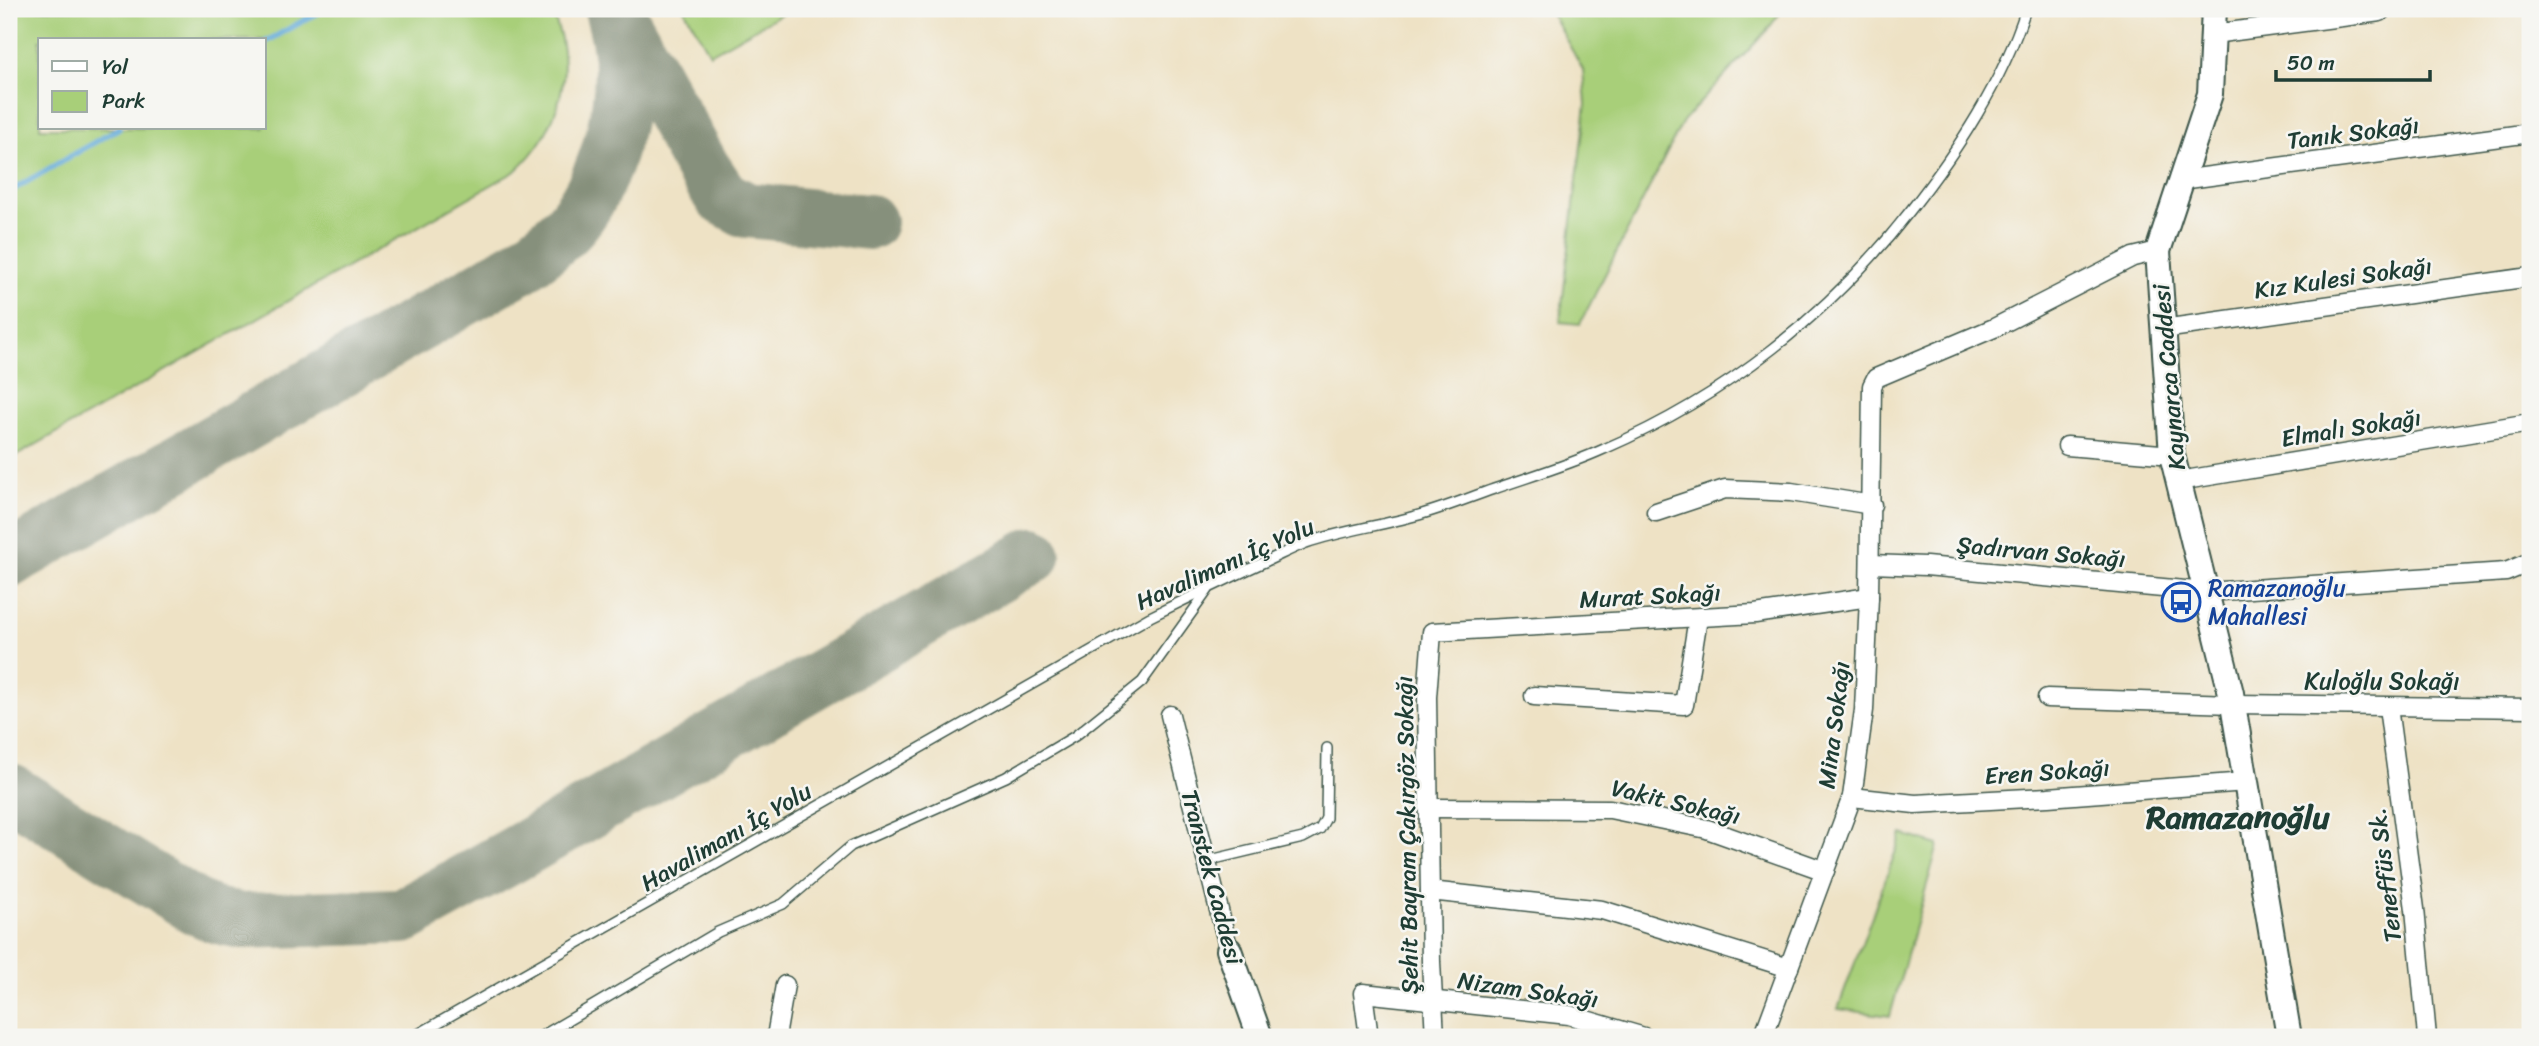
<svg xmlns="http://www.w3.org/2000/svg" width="2539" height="1046" font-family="Sriracha,sans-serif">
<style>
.green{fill:#a8cf79;stroke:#648656;stroke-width:2;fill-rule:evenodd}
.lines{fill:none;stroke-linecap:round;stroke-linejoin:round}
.stream{stroke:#63abda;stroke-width:6}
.taxiway{stroke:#86907c;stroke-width:56}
.lane-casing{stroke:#3e564a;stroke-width:12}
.street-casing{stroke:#3e564a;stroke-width:21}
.secondary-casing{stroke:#3e564a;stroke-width:28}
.lane{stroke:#fff;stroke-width:9}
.street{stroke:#fff;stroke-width:18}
.secondary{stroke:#fff;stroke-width:24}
.labels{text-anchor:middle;stroke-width:5;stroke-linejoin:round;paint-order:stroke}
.street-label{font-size:24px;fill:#1f3d34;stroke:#f6f6f2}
.transit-label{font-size:24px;fill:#164399;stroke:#f6f6f2;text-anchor:start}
.district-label{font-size:32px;font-weight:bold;fill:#1f3d34;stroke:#f6f6f2}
</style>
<rect width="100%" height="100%" fill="#f6f6f2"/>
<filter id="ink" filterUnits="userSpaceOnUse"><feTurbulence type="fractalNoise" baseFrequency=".0143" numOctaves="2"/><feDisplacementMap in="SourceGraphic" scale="14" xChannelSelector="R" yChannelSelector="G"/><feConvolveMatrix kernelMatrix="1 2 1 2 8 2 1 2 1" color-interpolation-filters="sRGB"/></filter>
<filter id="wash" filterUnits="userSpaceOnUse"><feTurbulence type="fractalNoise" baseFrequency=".00686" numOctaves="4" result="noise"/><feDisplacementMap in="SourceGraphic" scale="28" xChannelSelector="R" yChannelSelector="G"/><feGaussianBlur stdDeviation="1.57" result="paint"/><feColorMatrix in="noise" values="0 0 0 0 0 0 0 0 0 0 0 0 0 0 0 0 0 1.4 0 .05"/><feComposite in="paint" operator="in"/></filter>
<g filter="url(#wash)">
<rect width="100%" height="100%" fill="#eee2c5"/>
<!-- green -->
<g class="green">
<path d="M9 9H550C579 65 560 131 514 172L9 460ZM40 40H264V128H40Z"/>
<path d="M684 9H790L710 54Z"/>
<path d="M1549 9H1783L1768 29 1683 121 1580 324 1560 322 1586 104 1583 70Z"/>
<path d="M1902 834 1938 845 1890 1016 1838 1009Z"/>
</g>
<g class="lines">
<!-- stream -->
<g class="stream">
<path d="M264 43 324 9"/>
<path d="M9 192 119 128"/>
</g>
<!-- taxiway -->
<g class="taxiway">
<path d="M623 23 702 167 722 197 746 210 869 222"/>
<path d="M9 560 522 265C538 253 554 242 568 227 603 189 623 118 622 67 622 47 617 28 612 9"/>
<path d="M9 791 196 907 215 915 239 921 403 916 515 854 1033 555"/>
</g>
</g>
</g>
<g filter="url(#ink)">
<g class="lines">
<defs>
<g id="lane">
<path d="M1206 861 1303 838 1320 829 1326 818 1327 748"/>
<path d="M413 1037 1150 617C1186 599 1223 581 1260 564 1276 557 1291 549 1306 543 1341 531 1379 526 1415 516 1442 509 1468 498 1494 489 1531 476 1569 465 1604 449 1725 397 1830 314 1910 211 1958 150 2002 83 2026 9"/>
<path d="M540 1037 718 932 783 904 851 846 1006 777 1075 736 1142 682 1208 590"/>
</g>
<g id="street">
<path d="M2213 34 2380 12"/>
<path d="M2181 180 2530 133"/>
<path d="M2163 329 2530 277"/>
<path d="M2067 446 2172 455"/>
<path d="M2179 481 2530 423"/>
<path d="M1656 512 1725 489 1791 492 1872 505"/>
<path d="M1870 564 1926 566 2206 592 2506 572 2530 562"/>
<path d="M1534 696 1684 705 1698 618"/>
<path d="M2047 698 2233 704 2530 708"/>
<path d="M2388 707 2415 909 2427 1037"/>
<path d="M1170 715 1229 950"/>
<path d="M1852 797 1915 804 2048 797 2246 782"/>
<path d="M1428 808 1610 809 1707 829 1825 871"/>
<path d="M1430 891 1602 910 1789 968"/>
<path d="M776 1037 785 985"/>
<path d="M1369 1037 1363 993 1569 1015 1644 1037"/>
<path d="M1435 1037 1431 962 1427 697 1432 632 1755 614 1869 597"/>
<path d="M1763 1037 1852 797 1864 710 1869 597 1872 386 1876 378 1994 328 2133 257 2158 251"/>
</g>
<g id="secondary">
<path d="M2214 9 2210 94 2158 251 2172 455 2231 693 2289 1037"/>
<path d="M1229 950 1260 1037"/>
</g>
</defs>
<!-- lane casing -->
<use href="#lane" class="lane-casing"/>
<!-- street casing -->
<use href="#street" class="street-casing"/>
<!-- secondary casing -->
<use href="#secondary" class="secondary-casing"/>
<!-- lane -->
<use href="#lane" class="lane"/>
<!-- street -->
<use href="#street" class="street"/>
<!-- secondary -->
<use href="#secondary" class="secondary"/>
</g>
</g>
<!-- icons -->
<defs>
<symbol id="bus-ring" viewBox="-11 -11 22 22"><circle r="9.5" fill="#f6f6f2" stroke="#1a4fb4" stroke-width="1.5"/><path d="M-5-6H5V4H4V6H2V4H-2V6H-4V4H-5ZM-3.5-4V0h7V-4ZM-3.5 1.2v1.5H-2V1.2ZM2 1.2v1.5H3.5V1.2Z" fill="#1a4fb4"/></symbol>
</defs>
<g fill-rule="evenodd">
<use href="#bus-ring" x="2159" y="580" width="44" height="44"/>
</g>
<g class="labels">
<!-- street labels -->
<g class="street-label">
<text transform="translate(2353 133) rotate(-7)" y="8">Tanık Sokağı</text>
<text transform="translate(2343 278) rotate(-8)" y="8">Kız Kulesi Sokağı</text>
<text transform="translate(2169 377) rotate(-95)" y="8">Kaynarca Caddesi</text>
<text transform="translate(2351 428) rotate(-9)" y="8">Elmalı Sokağı</text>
<text transform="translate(2041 552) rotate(5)" y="8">Şadırvan Sokağı</text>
<text transform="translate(1225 564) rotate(-24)" y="8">Havalimanı İç Yolu</text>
<text transform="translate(1650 596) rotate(-3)" y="8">Murat Sokağı</text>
<text x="2382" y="689">Kuloğlu Sokağı</text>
<text transform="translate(1834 725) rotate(-83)" y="8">Mina Sokağı</text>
<text transform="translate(2047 772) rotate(-4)" y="8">Eren Sokağı</text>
<text transform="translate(1676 802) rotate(13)" y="8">Vakit Sokağı</text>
<text transform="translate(1407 835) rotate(-91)" y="8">Şehit Bayram Çakırgöz Sokağı</text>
<text transform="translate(726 837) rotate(-30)" y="8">Havalimanı İç Yolu</text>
<text transform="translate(2385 875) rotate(-97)" y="8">Teneffüs Sk.</text>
<text transform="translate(1212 877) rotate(75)" y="8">Transtek Caddesi</text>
<text transform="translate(1528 990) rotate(8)" y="8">Nizam Sokağı</text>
</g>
<!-- transit labels -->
<g class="transit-label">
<text x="2208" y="596">Ramazanoğlu<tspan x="2208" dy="28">Mahallesi</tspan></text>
</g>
<!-- district labels -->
<g class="district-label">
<text x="2238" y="828">Ramazanoğlu</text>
</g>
</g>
<!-- margin -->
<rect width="2539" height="1046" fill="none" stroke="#f6f6f2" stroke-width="35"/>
<!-- legend -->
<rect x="38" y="38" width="228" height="91" fill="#f6f6f2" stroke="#a0aca6" stroke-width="2"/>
<rect x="52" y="61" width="35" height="10" fill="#ffffff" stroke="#a0aca6" stroke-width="2"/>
<text x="102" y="74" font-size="21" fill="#1f3d34">Yol</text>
<rect x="52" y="91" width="35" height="21" fill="#a8cf79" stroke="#a0aca6" stroke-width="2"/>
<text x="102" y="108" font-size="21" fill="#1f3d34">Park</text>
<!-- scale -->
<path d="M2276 70v10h154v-10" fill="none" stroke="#1f3d34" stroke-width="3.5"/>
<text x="2287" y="70" font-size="21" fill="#1f3d34" stroke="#f6f6f2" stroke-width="5" paint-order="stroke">50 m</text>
</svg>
